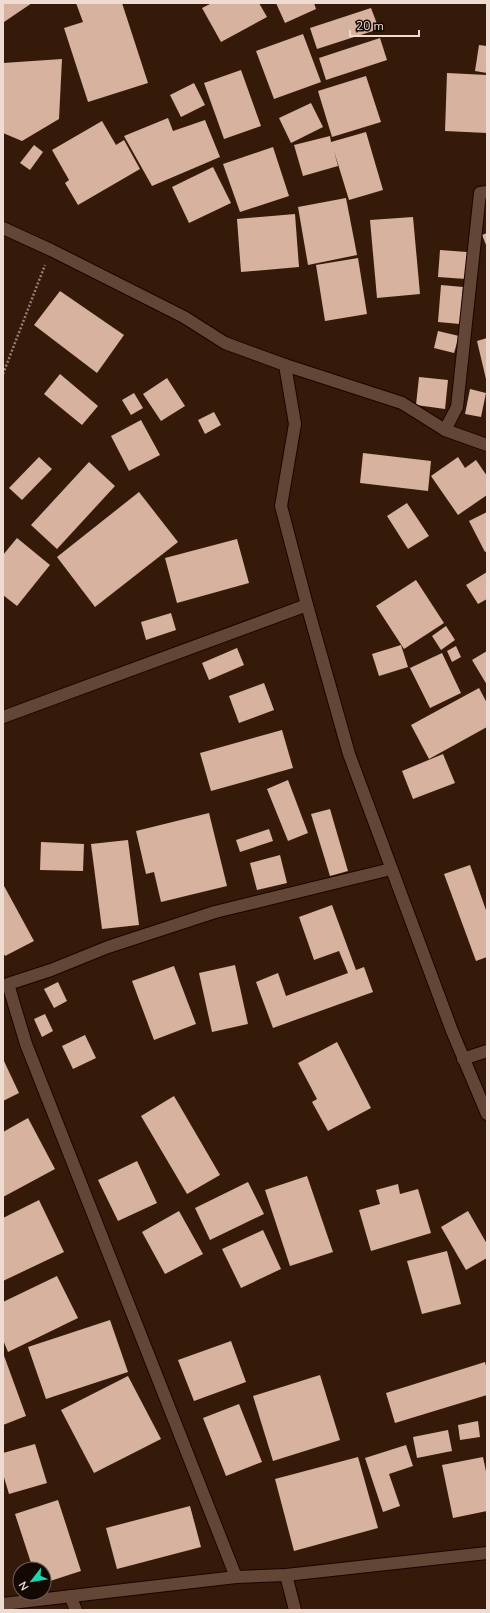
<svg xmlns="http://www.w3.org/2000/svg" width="490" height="1613" font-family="'Nunito Sans',sans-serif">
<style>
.building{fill:#d6b29f}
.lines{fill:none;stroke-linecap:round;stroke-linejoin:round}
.street-casing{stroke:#1b0400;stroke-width:14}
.secondary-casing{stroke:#1b0400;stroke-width:14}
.path{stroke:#968073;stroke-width:2.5;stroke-dasharray:2 2;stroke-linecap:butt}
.street{stroke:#644636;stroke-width:12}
.secondary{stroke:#644636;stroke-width:12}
</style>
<rect width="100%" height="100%" fill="#351a0a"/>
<!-- building -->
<g class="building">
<path d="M3 3H32L4 22Z"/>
<path d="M76 3H122L148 83 88 102 64 28 83 22Z"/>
<path d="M212 3H259L267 17 221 42 202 8Z"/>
<path d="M276 3H314L316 9 285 23Z"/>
<path d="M371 8 379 29 317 49 310 28Z"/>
<path d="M303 34 321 82 274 99 256 51Z"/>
<path d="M380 38 387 60 326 80 319 58Z"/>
<path d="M479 45 487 46V73L475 71Z"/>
<path d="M62 59 59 119 22 141 3 133V63Z"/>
<path d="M241 70 261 126 224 139 204 83Z"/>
<path d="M447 73 487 75V133L445 131Z"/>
<path d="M366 76 381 122 332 137 318 91Z"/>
<path d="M194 83 205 105 181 117 170 95Z"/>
<path d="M311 103 323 127 291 143 279 118Z"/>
<path d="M168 118 173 131 205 120 220 157 152 186 124 136Z"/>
<path d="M102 121 116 145 124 140 140 169 78 205 65 183 69 180 52 150Z"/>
<path d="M366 132 383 190 349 200 334 151 338 166 303 176 294 145 330 136 331 142Z"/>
<path d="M34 145 43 152 30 170 20 163Z"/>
<path d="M273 147 289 196 240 212 223 164Z"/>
<path d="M213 167 231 203 189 223 172 187Z"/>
<path d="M346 198 357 255 308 265 298 207Z"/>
<path d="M295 214 299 267 241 272 237 219Z"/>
<path d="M413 217 420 294 377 298 370 220Z"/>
<path d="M487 233V247L482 235Z"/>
<path d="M440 250 467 252 466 279 438 277Z"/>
<path d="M358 258 367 314 325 321 316 265Z"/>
<path d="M441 285 463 287 460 324 438 322Z"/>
<path d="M60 291 124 335 97 373 34 325Z"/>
<path d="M438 331 459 336 454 353 434 348Z"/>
<path d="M487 338V379H486L477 341Z"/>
<path d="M60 374 98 406 82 425 44 394Z"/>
<path d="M419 377 448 380 445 409 416 405Z"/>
<path d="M167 378 185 406 161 421 143 394Z"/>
<path d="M470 389 486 393 481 417 465 414Z"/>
<path d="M134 393 143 408 131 415 122 400Z"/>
<path d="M214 412 221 425 205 434 198 420Z"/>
<path d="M141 420 160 455 129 471 111 436Z"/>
<path d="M363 453 431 461 428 491 360 483Z"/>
<path d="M39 457 52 469 22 500 9 488Z"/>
<path d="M458 457 465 468 476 460 487 476V495L458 515 431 476Z"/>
<path d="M89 462 115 486 57 549 31 525Z"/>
<path d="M139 492 178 542 95 607 57 557Z"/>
<path d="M407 503 429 536 408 549 387 516Z"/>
<path d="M487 512V551L485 552 469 521Z"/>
<path d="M17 538 50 565 17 606 3 595V555Z"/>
<path d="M237 539 249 583 177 603 165 558Z"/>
<path d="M487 572V599L478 604 466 585Z"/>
<path d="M416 580 444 623 404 649 376 606Z"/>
<path d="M171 613 176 630 146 640 141 622Z"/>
<path d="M446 626 455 640 441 650 432 636Z"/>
<path d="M401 645 408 667 379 676 372 654Z"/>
<path d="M456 646 461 657 452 662 447 651Z"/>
<path d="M237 648 244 665 209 680 202 663Z"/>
<path d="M487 651V685L472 660Z"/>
<path d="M442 653 461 693 430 708 410 668Z"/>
<path d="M264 683 274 710 239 723 229 696Z"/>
<path d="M479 688 487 703V727L429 759 411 725Z"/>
<path d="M282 730 293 768 211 791 200 753Z"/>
<path d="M443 754 455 783 413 799 402 771Z"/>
<path d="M288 780 308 833 288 841 267 789Z"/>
<path d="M330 809 348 871 330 876 311 814Z"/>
<path d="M209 813 227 886 161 902 154 872 146 874 136 831Z"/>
<path d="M269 829 273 841 240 852 236 840Z"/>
<path d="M128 840 139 925 102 929 91 844Z"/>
<path d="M41 842 84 844 83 871 40 870Z"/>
<path d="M280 855 287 883 257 890 250 863Z"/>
<path d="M470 865 487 913V957L476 961 444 874Z"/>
<path d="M3 884 34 941 5 956 3 952Z"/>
<path d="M332 905 356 970 364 967 373 992 273 1028 256 982 278 973 286 996 348 973 339 951 314 960 299 917Z"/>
<path d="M235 965 248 1024 212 1032 199 973Z"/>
<path d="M174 966 196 1024 154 1040 132 981Z"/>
<path d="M58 982 67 1001 54 1008 44 989Z"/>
<path d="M45 1014 53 1031 42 1037 34 1019Z"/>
<path d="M85 1035 96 1058 73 1069 62 1046Z"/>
<path d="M337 1042 371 1108 328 1131 312 1102 317 1099 298 1063Z"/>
<path d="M3 1059 19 1093 3 1101Z"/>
<path d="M174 1096 220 1175 187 1194 141 1116Z"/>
<path d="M28 1118 55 1169 3 1197V1132Z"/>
<path d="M137 1161 157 1203 118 1221 98 1180Z"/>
<path d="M307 1176 333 1252 290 1266 265 1190Z"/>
<path d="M248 1182 264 1214 210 1240 195 1208Z"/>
<path d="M398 1184 400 1194 418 1189 431 1233 371 1251 359 1210 380 1204 376 1190Z"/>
<path d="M39 1200 64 1252 3 1281V1218Z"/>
<path d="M179 1211 203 1254 165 1274 142 1232Z"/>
<path d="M468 1211 487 1244V1258L466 1270 441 1227Z"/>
<path d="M263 1230 281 1269 241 1288 222 1249Z"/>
<path d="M447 1251 461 1304 422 1314 407 1261Z"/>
<path d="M57 1276 78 1318 8 1352 3 1340V1302Z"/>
<path d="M110 1320 128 1372 46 1399 28 1347Z"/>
<path d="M231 1341 246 1382 194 1401 178 1360Z"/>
<path d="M3 1353 26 1416 3 1425Z"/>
<path d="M485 1362 487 1370V1395L395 1423 386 1393Z"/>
<path d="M320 1375 340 1440 273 1461 253 1396Z"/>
<path d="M128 1376 161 1439 94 1473 61 1410Z"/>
<path d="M239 1404 262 1462 226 1476 203 1418Z"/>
<path d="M478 1421 480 1437 460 1440 458 1425Z"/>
<path d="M448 1430 452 1451 417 1458 413 1437Z"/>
<path d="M35 1444 47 1483 9 1494 3 1474V1453Z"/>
<path d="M406 1445 413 1466 389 1474 400 1506 383 1512 365 1458Z"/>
<path d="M358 1457 378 1528 294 1551 275 1479Z"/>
<path d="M483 1457 487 1476V1511L453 1518 442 1465Z"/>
<path d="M58 1500 81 1571 44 1583V1569H33L15 1514Z"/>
<path d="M190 1506 201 1547 117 1569 106 1528Z"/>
</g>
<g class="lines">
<defs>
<g id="street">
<path d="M285 365 402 403 445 430 487 445"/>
<path d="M445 430 457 407 480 193 487 192"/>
<path d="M3 717 307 605"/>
<path d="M463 1059 487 1051"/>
<path d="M286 1575 295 1610"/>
<path d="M236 1577 26 1044 8 984 51 970 108 947 215 912 391 869"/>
<path d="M70 1596 76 1610"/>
<path d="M3 1604 236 1577 286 1575 487 1553"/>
</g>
<path id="secondary" d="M3 228 51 250 184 317 225 343 285 365 295 424 281 506 307 605 349 754 452 1031 487 1114"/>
</defs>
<!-- street casing -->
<use href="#street" class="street-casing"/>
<!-- secondary casing -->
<use href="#secondary" class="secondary-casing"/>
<!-- path -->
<path class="path" d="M3 374 45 265"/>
<!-- street -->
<use href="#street" class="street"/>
<!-- secondary -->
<use href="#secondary" class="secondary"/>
</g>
<!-- border -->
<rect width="490" height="1613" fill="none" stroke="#eedbd2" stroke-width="8"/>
<!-- north arrow -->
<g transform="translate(32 1581) rotate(239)"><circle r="19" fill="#140803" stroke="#6b5c56"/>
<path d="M0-3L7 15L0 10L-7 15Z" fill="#1fd5b0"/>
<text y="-6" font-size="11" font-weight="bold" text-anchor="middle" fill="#eedbd2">N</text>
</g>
<!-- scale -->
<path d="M350 30v6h69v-6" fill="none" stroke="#eedbd2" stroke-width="2"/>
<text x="356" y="30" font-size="12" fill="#eedbd2" stroke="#140803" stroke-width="3" paint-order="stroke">20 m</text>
</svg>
